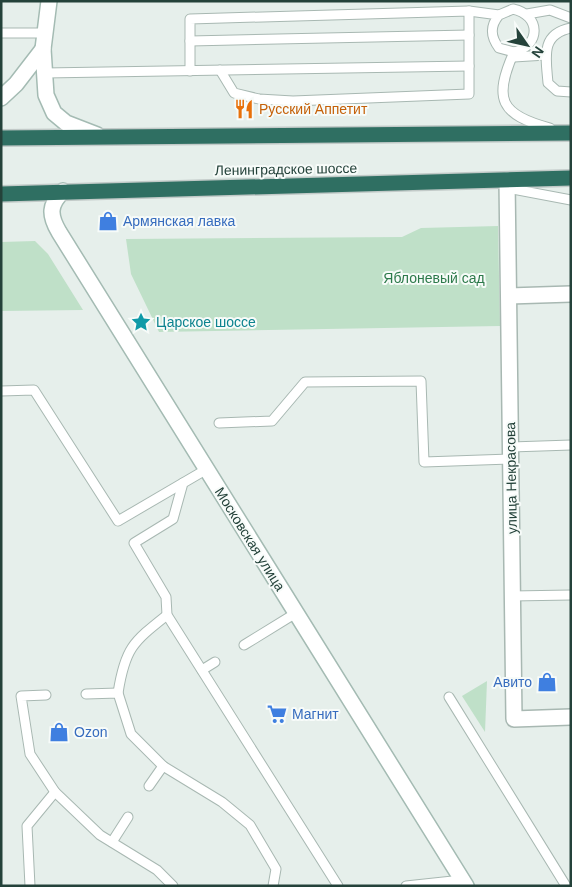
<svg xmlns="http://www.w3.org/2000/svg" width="572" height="887" font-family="Arial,sans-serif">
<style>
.green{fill:#bfe0c8}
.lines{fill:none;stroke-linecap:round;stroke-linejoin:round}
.lane-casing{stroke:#a8b8b2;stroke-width:11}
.street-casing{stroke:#a8b8b2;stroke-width:18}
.secondary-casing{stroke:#a4bbb3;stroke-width:18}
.highway-casing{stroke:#c2cac8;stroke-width:18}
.lane{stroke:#fff;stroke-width:9}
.street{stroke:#fff;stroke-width:15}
.secondary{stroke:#fff;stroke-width:15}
.highway{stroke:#2f6f62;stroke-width:15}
.labels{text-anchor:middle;stroke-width:4;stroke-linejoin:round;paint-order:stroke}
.food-label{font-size:14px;fill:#c56008;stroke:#f7fbf9;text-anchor:start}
.street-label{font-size:14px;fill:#24423a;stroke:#f7fbf9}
.shop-label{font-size:14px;fill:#366cbe;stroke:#f7fbf9;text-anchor:start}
.park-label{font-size:14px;fill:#2d7a4b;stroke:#f7fbf9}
.culture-label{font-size:14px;fill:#0d838f;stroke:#f7fbf9;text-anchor:start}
</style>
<rect width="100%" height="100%" fill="#e6efeb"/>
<!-- green -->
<g class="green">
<path d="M498 226 500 326 159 332 131 274 126 239 402 237 421 228Z"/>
<path d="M35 241 48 254 83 310 1 311V242Z"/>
<path d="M487 681 485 732 462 696Z"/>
</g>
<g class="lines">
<defs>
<g id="lane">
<path d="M527 14 550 10 571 18"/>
<path d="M571 28C540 34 546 58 548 83L557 91 571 92"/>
<path d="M1 33H45"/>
<path d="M190 41 469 35"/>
<path d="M514 52C493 99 500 115 550 128"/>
<path d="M514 57 546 55"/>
<path d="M220 70 234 93 259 99 293 101 469 94V11"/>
<path d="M190 71V19L469 11 499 15 513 9C541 15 541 46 514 52L499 48C490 36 490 26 499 15"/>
<path d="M45 73 469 66"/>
<path d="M507 188 571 200"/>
<path d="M1 391 34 390 118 521 183 483"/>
<path d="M219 423 272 421 305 382 421 381 424 462 511 459"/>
<path d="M511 447 571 445"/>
<path d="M207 469 183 483 173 519 134 543 166 597 167 615 338 886"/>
<path d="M512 596 571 595"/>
<path d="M244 645 296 613"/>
<path d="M202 670 215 662"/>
<path d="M118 693C125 648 133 642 167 615"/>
<path d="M86 694 118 693 131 734 163 766 222 802 250 825 276 869 273 886"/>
<path d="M46 695 21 696 30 754 55 792 100 835 157 870 173 886"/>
<path d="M449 697 566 886"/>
<path d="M149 786 163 766"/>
<path d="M112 842 128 817"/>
<path d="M30 886 27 826 55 792"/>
<path d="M406 886 462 880"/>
</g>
<g id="street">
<path d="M507 180 514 719 571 717"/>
<path d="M509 296 571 294"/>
</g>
<g id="secondary">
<path d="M49 1 43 49 46 95 54 113 66 123 97 135"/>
<path d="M1 98 16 84 43 49"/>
<path d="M63 191C49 205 49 215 59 232L466 886"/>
</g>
<g id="highway">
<path d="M1 138 571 133"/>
<path d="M1 194 571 178"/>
</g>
</defs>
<!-- lane casing -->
<use href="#lane" class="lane-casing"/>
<!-- street casing -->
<use href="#street" class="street-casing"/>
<!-- secondary casing -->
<use href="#secondary" class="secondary-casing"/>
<!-- highway casing -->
<use href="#highway" class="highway-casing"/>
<!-- lane -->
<use href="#lane" class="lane"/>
<!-- street -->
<use href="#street" class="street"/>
<!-- secondary -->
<use href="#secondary" class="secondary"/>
<!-- highway -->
<use href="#highway" class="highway"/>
</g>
<!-- icons -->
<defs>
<symbol id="restaurant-bare" viewBox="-9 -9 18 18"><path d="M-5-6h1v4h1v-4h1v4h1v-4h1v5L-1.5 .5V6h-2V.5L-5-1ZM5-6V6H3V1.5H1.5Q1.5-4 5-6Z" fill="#e8710a" stroke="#f7fbf9" stroke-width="2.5" paint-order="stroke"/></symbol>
<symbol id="shop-bare" viewBox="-9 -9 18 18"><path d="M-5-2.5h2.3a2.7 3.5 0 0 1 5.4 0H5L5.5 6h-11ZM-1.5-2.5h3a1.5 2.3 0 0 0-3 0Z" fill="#3f7fe0" stroke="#f7fbf9" stroke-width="2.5" paint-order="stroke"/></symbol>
<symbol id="sight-bare" viewBox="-9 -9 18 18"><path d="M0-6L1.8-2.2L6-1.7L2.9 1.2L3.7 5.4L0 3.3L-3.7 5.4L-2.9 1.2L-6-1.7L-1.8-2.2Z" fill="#0f9aa8" stroke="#f7fbf9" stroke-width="2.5" paint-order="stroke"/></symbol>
<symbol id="supermarket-bare" viewBox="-9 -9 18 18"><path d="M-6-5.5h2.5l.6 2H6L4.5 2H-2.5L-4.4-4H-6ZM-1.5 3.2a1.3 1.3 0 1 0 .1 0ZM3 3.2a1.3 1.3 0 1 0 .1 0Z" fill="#3f7fe0" stroke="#f7fbf9" stroke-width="2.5" paint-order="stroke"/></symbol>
</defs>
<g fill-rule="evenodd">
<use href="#restaurant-bare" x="230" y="95" width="28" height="28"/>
<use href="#shop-bare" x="94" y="207" width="28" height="28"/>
<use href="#sight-bare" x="127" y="308" width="28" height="28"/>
<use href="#shop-bare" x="533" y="668" width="28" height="28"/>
<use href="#supermarket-bare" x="263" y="700" width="28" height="28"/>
<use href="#shop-bare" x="45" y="718" width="28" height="28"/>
</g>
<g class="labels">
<!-- food labels -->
<g class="food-label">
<text x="259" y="114">Русский Аппетит</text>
</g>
<!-- street labels -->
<g class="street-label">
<text transform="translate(286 169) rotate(-1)" y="5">Ленинградское шоссе</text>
<text transform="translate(511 478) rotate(-91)" y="5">улица Некрасова</text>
<text transform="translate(250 539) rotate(58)" y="5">Московская улица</text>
</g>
<!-- shop labels -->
<g class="shop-label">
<text x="123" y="226">Армянская лавка</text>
<text x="532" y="687" text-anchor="end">Авито</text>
<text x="292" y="719">Магнит</text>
<text x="74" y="737">Ozon</text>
</g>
<!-- park labels -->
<g class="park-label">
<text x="434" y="283">Яблоневый сад</text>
</g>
<!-- culture labels -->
<g class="culture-label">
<text x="156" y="327">Царское шоссе</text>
</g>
</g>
<!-- border -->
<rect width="572" height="887" fill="none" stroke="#24423a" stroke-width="5"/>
<!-- north arrow -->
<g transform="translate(527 45) rotate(124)" stroke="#f7fbf9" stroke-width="4" paint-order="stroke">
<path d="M0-4L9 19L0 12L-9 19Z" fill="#24423a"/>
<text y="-8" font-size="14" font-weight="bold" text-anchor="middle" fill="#24423a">N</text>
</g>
</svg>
